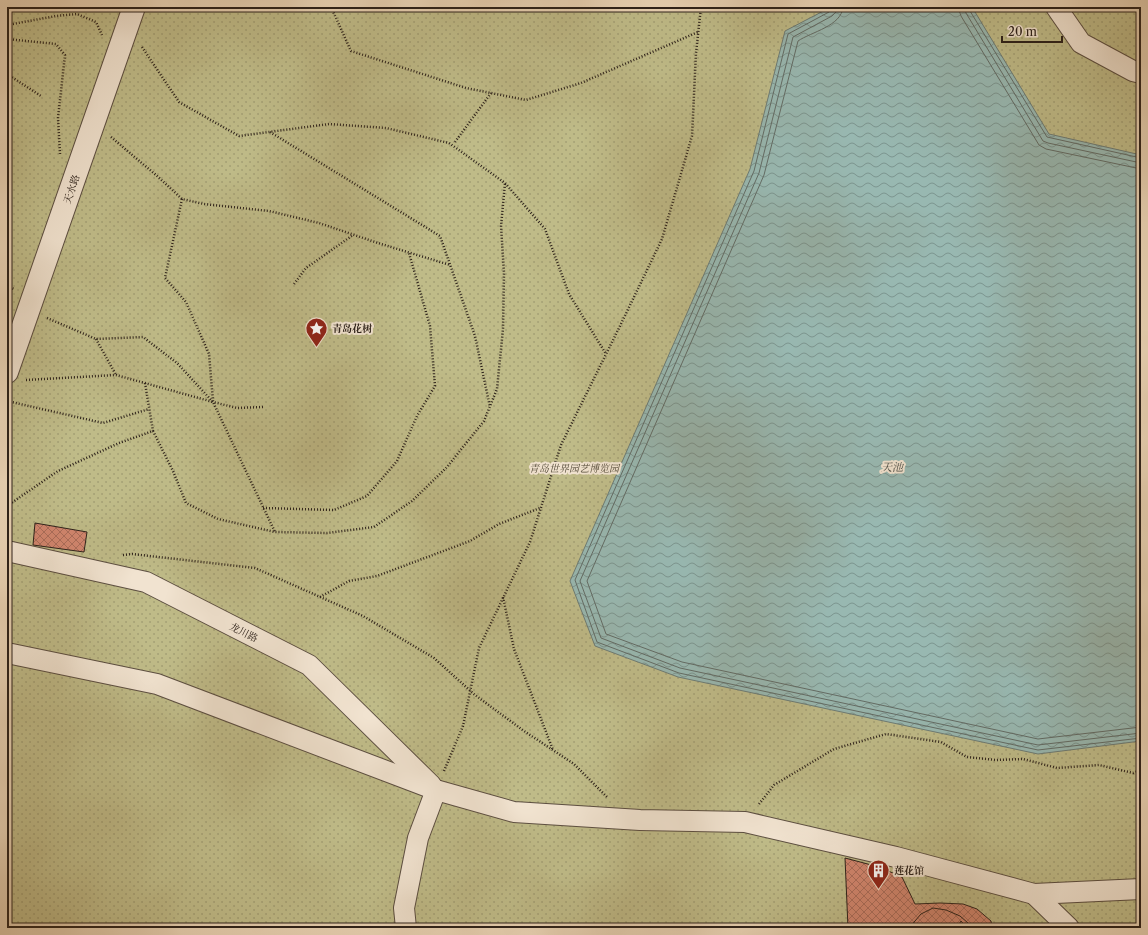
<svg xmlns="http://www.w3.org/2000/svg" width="1148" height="935" font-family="'Libre Caslon Text','Noto Serif SC',serif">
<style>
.park{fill:url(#park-dots);stroke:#766e51}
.water{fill:url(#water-waves);stroke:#6d7c75}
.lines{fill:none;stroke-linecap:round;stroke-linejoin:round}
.shore{stroke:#626c66;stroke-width:1}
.building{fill:url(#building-cross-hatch);stroke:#2c211a}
.minor-casing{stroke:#5c4e41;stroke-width:22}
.tertiary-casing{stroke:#5c4e41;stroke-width:24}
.path{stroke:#2c211a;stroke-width:2.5;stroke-dasharray:1 2;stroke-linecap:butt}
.minor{stroke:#f1e3d0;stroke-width:20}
.tertiary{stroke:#f1e3d0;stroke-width:22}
.labels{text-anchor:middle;stroke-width:4;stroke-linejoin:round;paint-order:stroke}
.street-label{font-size:10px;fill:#2c211a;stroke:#f1e3d0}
.poi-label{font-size:10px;font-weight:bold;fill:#2c211a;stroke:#f1e3d0;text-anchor:start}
.park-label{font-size:10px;font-style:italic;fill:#514836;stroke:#f1e3d0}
.water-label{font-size:11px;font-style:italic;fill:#4c4e47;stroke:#f1e3d0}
</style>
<defs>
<pattern id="park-dots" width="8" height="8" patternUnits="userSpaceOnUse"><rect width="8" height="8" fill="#bfbb88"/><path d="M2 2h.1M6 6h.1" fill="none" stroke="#a4a075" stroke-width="1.8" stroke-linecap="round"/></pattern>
<pattern id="water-waves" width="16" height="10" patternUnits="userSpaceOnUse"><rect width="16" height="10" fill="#98b8b1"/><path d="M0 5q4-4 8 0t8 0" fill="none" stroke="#7c958f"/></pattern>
<pattern id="building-cross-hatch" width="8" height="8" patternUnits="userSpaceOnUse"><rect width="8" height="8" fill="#d2866f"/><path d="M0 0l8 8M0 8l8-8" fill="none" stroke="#ab6d5a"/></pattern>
</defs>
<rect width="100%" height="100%" fill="#ead4b6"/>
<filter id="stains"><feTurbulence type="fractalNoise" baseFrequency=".005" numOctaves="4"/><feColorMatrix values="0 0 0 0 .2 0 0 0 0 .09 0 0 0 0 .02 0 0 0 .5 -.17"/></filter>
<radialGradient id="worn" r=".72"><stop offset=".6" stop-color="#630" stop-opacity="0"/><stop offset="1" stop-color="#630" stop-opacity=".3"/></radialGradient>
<!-- park -->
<rect class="park" x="7" y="7" width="1134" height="921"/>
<!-- water -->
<path class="water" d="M831 7H972L1049 134 1141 155V741L1038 754 678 677 595 646 570 581 750 169 785 31Z"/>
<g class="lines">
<!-- shore -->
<g class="shore">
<path d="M831 7 829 12 788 34 754 171 575 580 597 642 679 673 1038 750 1141 738"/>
<path d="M836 7V12L832 16 793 37 759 173 580 581 601 638 680 668 1038 745 1141 733"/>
<path d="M843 7C842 26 811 32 798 41L764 175 587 581 606 634 682 662 1038 739 1141 727"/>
<path d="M958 7 961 16 1039 145 1046 149 1141 169"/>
<path d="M964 7 966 13 1043 141 1048 143 1141 163"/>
<path d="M969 7 970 11 1047 137 1141 158"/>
</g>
</g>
<!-- building -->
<g class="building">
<path d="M35 523 87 532 84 552 33 545Z"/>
<path d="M845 858 879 867 902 877 915 904 940 903 963 904 977 909 991 921 992 928H848Z"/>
<path d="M933 908 946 910 960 916 968 923 966 927 961 921 958 926 959 928H909L921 914Z"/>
</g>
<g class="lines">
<defs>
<g id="minor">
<path d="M1056 7 1081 43 1133 71 1141 73"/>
<path d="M7 551 146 582 309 665 431 785"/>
<path d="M7 653 157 684 436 790 514 812 640 820 745 822 896 857 1034 894 1141 889"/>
<path d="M1034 894 1069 928"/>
<path d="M406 928 404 908 418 838 436 790"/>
</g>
<path id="tertiary" d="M7 372 134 7"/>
</defs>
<!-- minor casing -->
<use href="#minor" class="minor-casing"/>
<!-- tertiary casing -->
<use href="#tertiary" class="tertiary-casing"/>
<!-- path -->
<g class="path">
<path d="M331 7 351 51 466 88 526 100 581 83 698 32"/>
<path d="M7 25 56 16 77 14 96 22 102 35"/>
<path d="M7 39 56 44 65 55 58 118 60 154"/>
<path d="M142 47 179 102 239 136 329 124 386 128 449 143 505 183 545 229 569 294 606 354"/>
<path d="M7 74 41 96"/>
<path d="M270 132 440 236 475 336 490 407"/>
<path d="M111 137 156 175 182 199 204 204 269 211 319 223 378 243 450 265"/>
<path d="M455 142 491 93"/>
<path d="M182 199 165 278 186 302 209 354 213 401"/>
<path d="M294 284 306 268 353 235"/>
<path d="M7 286 14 289"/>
<path d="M47 318 96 339 143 337 177 363 213 402 237 408 263 407"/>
<path d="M96 339 116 375"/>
<path d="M26 380 116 375 213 402 275 532"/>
<path d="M145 383 153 431"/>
<path d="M7 401 103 423 149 409"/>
<path d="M7 506 58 471 119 443 153 431 173 471 186 503 218 519 275 532 327 533 374 527 412 501 447 467 484 421 497 389 503 329 504 273 501 226 505 183"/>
<path d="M263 508 334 510 367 496 397 461 417 416 435 386 430 326 409 253"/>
<path d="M123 555 132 554 255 568 363 616 434 658 475 695 524 731 574 764 608 798"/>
<path d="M320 597 349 581 377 576 470 541 499 524 540 508"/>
<path d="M503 597 514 649 553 750"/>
<path d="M444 771 463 726 479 648 530 542 561 445 619 328 662 239 692 136 696 53 701 7"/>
<path d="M759 804 774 785 834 749 886 734 941 742 967 757 996 760 1023 759 1057 768 1099 765 1133 773 1141 770"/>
<path d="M686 928 695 925 738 928"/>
</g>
<!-- minor -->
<use href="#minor" class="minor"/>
<!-- tertiary -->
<use href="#tertiary" class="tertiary"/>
</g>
<!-- icons -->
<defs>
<symbol id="sight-pin" viewBox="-11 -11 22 30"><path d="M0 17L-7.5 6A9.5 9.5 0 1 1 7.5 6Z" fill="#8f2418" stroke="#f1e3d0"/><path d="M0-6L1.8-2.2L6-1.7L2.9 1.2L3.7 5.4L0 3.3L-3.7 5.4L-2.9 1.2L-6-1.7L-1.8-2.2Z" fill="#fff"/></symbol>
<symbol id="building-pin" viewBox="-11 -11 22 30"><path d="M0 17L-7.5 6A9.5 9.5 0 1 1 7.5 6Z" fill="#8f2418" stroke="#f1e3d0"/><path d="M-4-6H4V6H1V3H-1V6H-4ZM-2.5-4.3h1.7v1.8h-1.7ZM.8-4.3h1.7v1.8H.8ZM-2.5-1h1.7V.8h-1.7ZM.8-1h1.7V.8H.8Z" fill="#fff"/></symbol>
</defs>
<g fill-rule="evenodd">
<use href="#sight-pin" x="304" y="316" width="25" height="34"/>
<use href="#building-pin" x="866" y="858" width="25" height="34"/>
</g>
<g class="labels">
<!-- street labels -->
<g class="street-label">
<text transform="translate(71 189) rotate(-71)" y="4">天水路</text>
<text transform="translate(244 632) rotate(27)" y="4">龙川路</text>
</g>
<!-- poi labels -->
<g class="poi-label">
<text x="332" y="332">青岛花树</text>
<text x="894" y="874">莲花馆</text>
</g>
<!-- park labels -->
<g class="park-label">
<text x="574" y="472">青岛世界园艺博览园</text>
</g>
<!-- water labels -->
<g class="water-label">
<text x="892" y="471">天池</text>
</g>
</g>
<!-- margin -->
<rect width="1148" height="935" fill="none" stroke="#ead4b6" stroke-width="24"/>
<rect x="8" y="8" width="1132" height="919" fill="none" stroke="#2c211a" stroke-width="2"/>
<rect x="12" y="12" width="1124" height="911" fill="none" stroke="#2c211a"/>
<!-- scale -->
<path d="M1002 36v6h60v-6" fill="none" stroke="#2c211a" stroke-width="2"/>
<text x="1008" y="36" font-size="12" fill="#2c211a" stroke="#f1e3d0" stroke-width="3" paint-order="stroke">20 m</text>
<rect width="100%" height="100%" filter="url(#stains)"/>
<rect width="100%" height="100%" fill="url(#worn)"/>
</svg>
